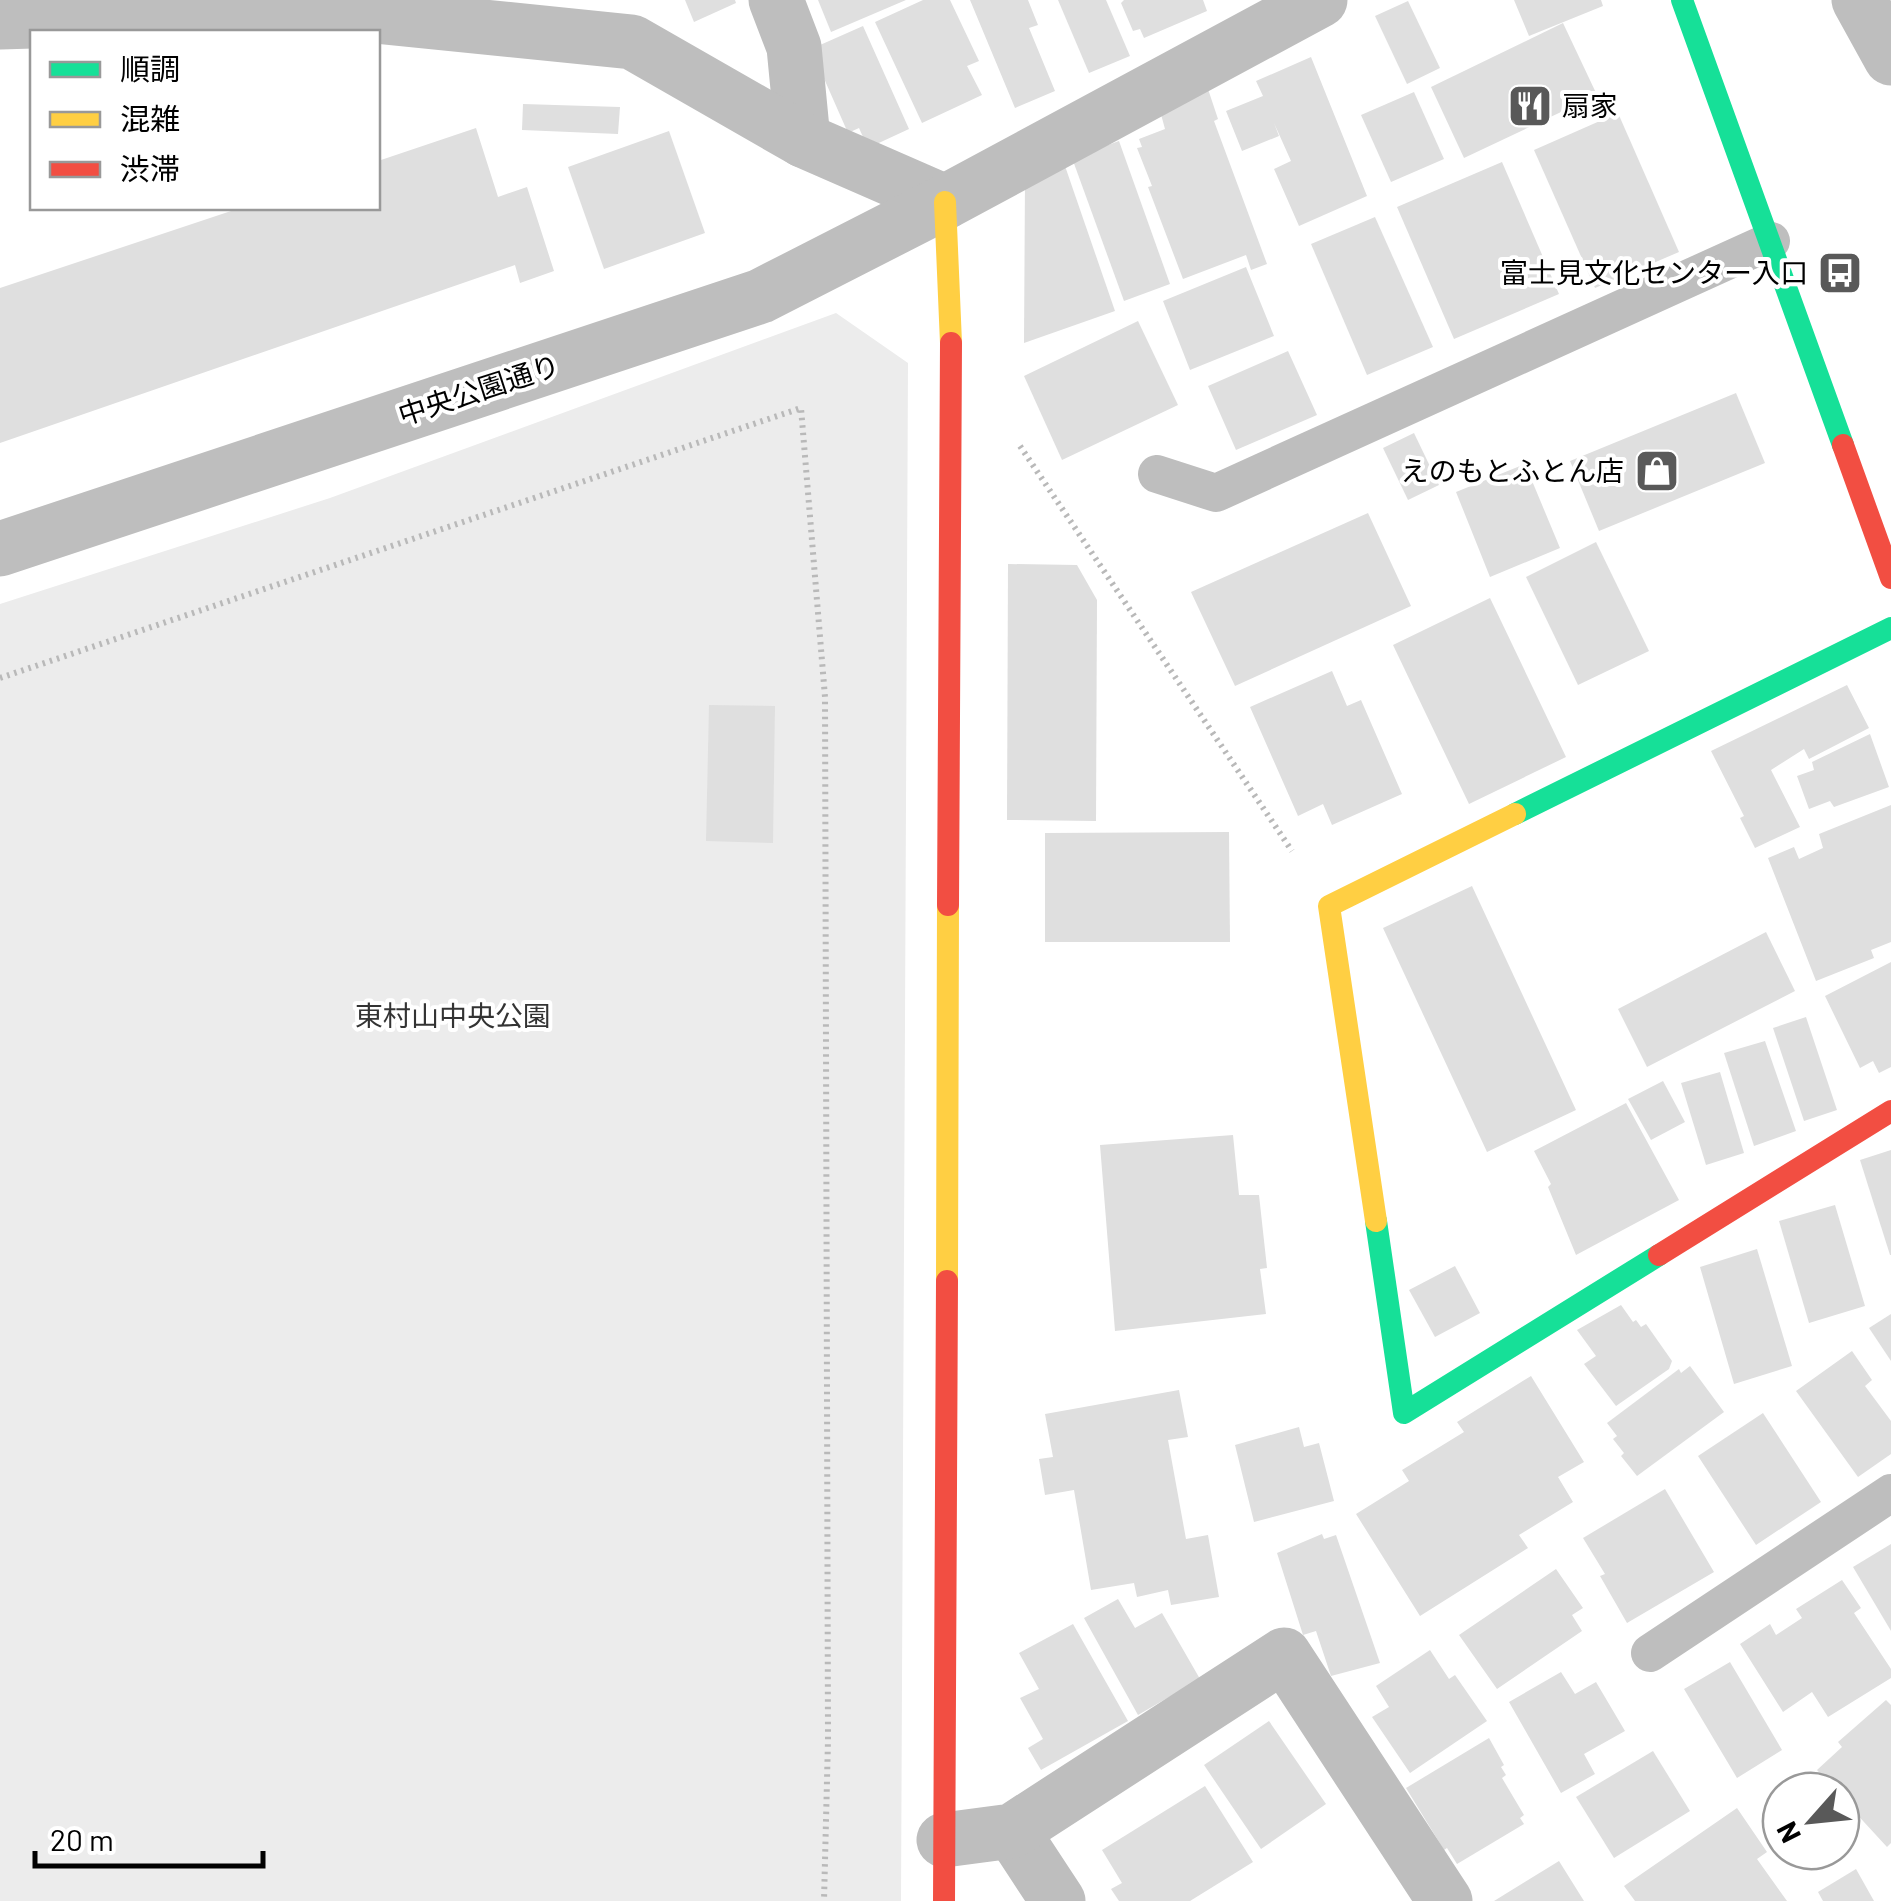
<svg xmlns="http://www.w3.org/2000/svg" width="1891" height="1901" font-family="Barlow,'Noto Sans JP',sans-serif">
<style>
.green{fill:#ececec}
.building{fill:#dfdfdf}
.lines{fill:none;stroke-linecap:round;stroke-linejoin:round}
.path{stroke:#b9b9b9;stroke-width:6;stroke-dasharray:2.5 5;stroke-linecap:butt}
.lane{stroke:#bebebe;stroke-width:38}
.street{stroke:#bebebe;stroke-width:55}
.fast{stroke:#16e098;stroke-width:22}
.slow{stroke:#ffcf43;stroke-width:22}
.jam{stroke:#f24e42;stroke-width:22}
.labels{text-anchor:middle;stroke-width:8;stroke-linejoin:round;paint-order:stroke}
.poi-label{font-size:28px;fill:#000;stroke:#fff;text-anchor:end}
.street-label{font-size:28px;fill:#000;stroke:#fff}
.park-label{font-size:28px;fill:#333;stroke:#fff}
</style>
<rect width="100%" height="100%" fill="#fff"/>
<!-- green -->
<path class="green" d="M836 313 908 363 901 1901H0V604L330 498Z"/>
<!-- building -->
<g class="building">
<path d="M685 0H735L736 3 694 22Z"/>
<path d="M818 0H906L831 32Z"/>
<path d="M923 0H950L979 61 967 66 982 95 922 123 875 22Z"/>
<path d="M970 0H1028L1038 25 1029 28 1055 91 1015 108Z"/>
<path d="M1058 0H1106L1130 56 1089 73Z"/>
<path d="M1124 0H1203L1207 11 1144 38 1140 29 1133 31 1121 3Z"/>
<path d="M1514 0H1601L1603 6 1529 36Z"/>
<path d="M1408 1 1440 68 1407 84 1375 16Z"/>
<path d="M1563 23 1597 95 1464 158 1431 87Z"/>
<path d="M863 26 909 129 868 148 859 128 848 133 811 49Z"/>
<path d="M1311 57 1367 196 1299 226 1274 169 1291 161 1274 123 1279 136 1242 151 1226 111 1263 96 1256 81Z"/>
<path d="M1208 89 1218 119 1214 121 1267 264 1251 270 1246 255 1183 279 1148 187 1152 186 1137 148 1142 147 1139 139 1165 129 1159 107Z"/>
<path d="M1414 92 1444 159 1391 182 1361 115Z"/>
<path d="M523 104 620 107 618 134 522 130Z"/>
<path d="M1618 113 1679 252 1595 288 1534 150Z"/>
<path d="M476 128 498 197 527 187 554 271 520 283 515 265 0 443V288L240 208H378V161Z"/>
<path d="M669 131 705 233 604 269 568 167Z"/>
<path d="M1119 141 1170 284 1124 301 1072 158Z"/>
<path d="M1502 162 1559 294 1454 339 1397 207Z"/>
<path d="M1065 166 1115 311 1024 343 1025 180Z"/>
<path d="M1375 217 1433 347 1367 375 1311 244Z"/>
<path d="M1246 267 1274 336 1190 370 1163 301Z"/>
<path d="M1138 321 1178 405 1062 460 1024 376Z"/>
<path d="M1288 351 1317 415 1236 450 1208 386Z"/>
<path d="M1736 393 1765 463 1599 531 1570 461Z"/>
<path d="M1414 433 1439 485 1408 500 1383 448Z"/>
<path d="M1525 464 1560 548 1490 577 1456 492Z"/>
<path d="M1368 513 1411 606 1235 686 1191 592Z"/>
<path d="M1596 542 1649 651 1578 685 1526 577Z"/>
<path d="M1008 564 1077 565 1097 600 1096 821 1007 820Z"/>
<path d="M1490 598 1566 757 1469 804 1393 645Z"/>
<path d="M1332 671 1347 706 1361 700 1402 794 1332 825 1323 804 1298 816 1250 707Z"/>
<path d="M1847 685 1869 728 1809 759 1804 749 1771 770 1800 827 1755 848 1740 818 1744 816 1711 751Z"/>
<path d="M709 705 775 706 773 843 706 841Z"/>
<path d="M1870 734 1889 787 1834 807 1830 801 1809 809 1797 776 1814 770 1812 762Z"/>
<path d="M1891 805V942L1871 950 1874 958 1816 981 1768 858 1794 847 1799 859 1823 848 1819 834Z"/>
<path d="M1229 832 1230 942H1045V833Z"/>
<path d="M1472 886 1576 1110 1487 1152 1383 928Z"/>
<path d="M1766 932 1795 991 1647 1067 1618 1009Z"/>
<path d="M1891 962V1067L1879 1073 1873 1061 1860 1068 1825 996Z"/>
<path d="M1806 1017 1837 1110 1804 1121 1773 1028Z"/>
<path d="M1765 1041 1796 1131 1754 1146 1724 1053Z"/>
<path d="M1720 1072 1744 1153 1706 1165 1681 1083Z"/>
<path d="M1663 1081 1685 1122 1651 1140 1628 1099Z"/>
<path d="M1626 1103 1679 1200 1576 1255 1548 1187 1551 1184 1534 1151Z"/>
<path d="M1233 1135 1239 1195H1259L1267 1268 1260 1269 1266 1314 1115 1331 1100 1145Z"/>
<path d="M1891 1150V1255H1890L1860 1160Z"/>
<path d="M1835 1205 1865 1306 1809 1323 1779 1221Z"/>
<path d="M1757 1249 1792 1366 1734 1384 1700 1267Z"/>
<path d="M1455 1266 1480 1313 1435 1337 1409 1290Z"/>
<path d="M1621 1305 1633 1322 1636 1320 1641 1327 1646 1324 1672 1361 1669 1369 1616 1406 1584 1364 1596 1356 1577 1330Z"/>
<path d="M1891 1314V1361L1869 1328Z"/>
<path d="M1852 1351 1872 1380 1865 1386 1891 1421V1454L1858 1477 1796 1391Z"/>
<path d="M1690 1366 1724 1412 1637 1476 1621 1456 1624 1453 1613 1439 1617 1436 1607 1423 1679 1369 1681 1373Z"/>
<path d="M1531 1376 1584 1462 1558 1477 1573 1502 1519 1535 1528 1548 1420 1616 1356 1514 1409 1481 1402 1470 1464 1432 1457 1422Z"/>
<path d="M1179 1390 1188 1437 1168 1440 1186 1539 1208 1535 1219 1597 1171 1605 1168 1590 1137 1597 1134 1583 1091 1590 1074 1490 1045 1495 1039 1459 1053 1457 1045 1414Z"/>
<path d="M1763 1413 1821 1502 1756 1545 1698 1456Z"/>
<path d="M1299 1427 1304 1447 1319 1443 1334 1501 1254 1522 1235 1445Z"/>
<path d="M1665 1489 1714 1572 1627 1623 1600 1576 1605 1574 1583 1538Z"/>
<path d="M1322 1534 1324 1539 1336 1535 1380 1663 1331 1676 1316 1631 1303 1635 1277 1553Z"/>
<path d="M1891 1544V1631L1853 1567Z"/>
<path d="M1556 1569 1583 1608 1572 1615 1582 1631 1497 1689 1459 1635Z"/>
<path d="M1842 1580 1861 1608 1854 1613 1891 1669V1678L1828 1717 1812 1692 1783 1712 1740 1644 1770 1624 1776 1635 1802 1618 1796 1609Z"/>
<path d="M1118 1599 1135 1628 1162 1613 1200 1679 1138 1715 1084 1618Z"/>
<path d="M1073 1624 1128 1721 1041 1770 1028 1748 1043 1739 1020 1698 1039 1689 1019 1653Z"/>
<path d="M1430 1650 1449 1679 1455 1675 1487 1721 1410 1773 1372 1717 1389 1707 1376 1686Z"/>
<path d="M1730 1662 1782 1750 1737 1778 1684 1689Z"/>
<path d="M1561 1672 1575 1694 1596 1682 1625 1731 1584 1754 1595 1774 1561 1793 1509 1702Z"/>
<path d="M1886 1700 1891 1705V1843L1887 1847 1841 1797V1791H1836L1817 1770 1842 1747 1838 1742Z"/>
<path d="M1269 1721 1326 1804 1261 1849 1204 1765Z"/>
<path d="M1489 1738 1504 1765 1501 1767 1506 1775 1502 1778 1524 1815 1520 1818 1524 1824 1457 1864 1447 1848 1444 1850 1406 1788Z"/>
<path d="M1653 1751 1690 1811 1614 1858 1576 1797Z"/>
<path d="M1205 1786 1253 1862 1190 1901H1119L1111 1889 1122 1883 1102 1850Z"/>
<path d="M1737 1808 1767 1852 1757 1859 1787 1901H1635L1624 1886Z"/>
<path d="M1559 1861 1584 1901H1494Z"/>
<path d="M1856 1869 1874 1901H1823L1818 1892Z"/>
</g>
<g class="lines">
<!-- path -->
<g class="path">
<path d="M1020 446 1292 851"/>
<path d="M0 678 801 408 825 697 828 1740 824 1901"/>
</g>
<!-- lane -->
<g class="lane">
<path d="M1157 474 1216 493 1771 241"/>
<path d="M1650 1653 1891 1493"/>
</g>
<!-- street -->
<g class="street">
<path d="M776 0 794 47 803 140"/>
<path d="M1859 0 1891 58"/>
<path d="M0 22 335 12 632 42 803 140 945 202"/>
<path d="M0 549 761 296 945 202 1320 0"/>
<path d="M1012 1831 1058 1901"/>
<path d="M944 1840 1012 1831 1284 1655 1445 1901"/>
</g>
<!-- fast -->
<g class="fast">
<path d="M1682 0 1843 445"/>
<path d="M1515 814 1891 628"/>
<path d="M1376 1221 1404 1413 1659 1255"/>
</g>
<!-- slow -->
<g class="slow">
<path d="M945 202 951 343"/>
<path d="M1376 1221 1329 906 1515 814"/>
<path d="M947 1281 948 905"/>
</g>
<!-- jam -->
<g class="jam">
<path d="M1843 445 1891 578"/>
<path d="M948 905 951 343"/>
<path d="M1659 1255 1891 1111"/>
<path d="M944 1901 947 1281"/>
</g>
</g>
<!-- icons -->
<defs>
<symbol id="restaurant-square" viewBox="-11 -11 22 22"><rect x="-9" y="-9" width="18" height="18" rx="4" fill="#595959" stroke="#fff"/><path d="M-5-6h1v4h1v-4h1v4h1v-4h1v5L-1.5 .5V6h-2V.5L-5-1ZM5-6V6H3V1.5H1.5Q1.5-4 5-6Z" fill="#fff"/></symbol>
<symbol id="bus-square" viewBox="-11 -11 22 22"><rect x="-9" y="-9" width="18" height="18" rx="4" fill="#595959" stroke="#fff"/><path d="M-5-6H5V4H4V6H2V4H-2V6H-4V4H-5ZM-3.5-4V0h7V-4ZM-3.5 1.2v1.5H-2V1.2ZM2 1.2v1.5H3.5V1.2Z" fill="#fff"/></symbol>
<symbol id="shop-square" viewBox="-11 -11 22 22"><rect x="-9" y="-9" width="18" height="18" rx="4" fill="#595959" stroke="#fff"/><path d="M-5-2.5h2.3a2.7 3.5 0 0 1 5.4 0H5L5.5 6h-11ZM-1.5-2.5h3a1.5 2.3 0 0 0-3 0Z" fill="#fff"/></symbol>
</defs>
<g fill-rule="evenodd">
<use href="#restaurant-square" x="1505" y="81" width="50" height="50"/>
<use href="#bus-square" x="1815" y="248" width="50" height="50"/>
<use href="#shop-square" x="1632" y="446" width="50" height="50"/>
</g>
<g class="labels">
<!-- poi labels -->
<g class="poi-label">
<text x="1562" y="116" text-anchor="start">扇家</text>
<text x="1808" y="283">富士見文化センター入口</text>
<text x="1624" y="481">えのもとふとん店</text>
</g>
<!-- street labels -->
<g class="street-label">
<text transform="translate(479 390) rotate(-18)" y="10">中央公園通り</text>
</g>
<!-- park labels -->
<g class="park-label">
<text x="453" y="1026">東村山中央公園</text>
</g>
</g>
<!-- legend -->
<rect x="30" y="30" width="350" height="180" fill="#ffffff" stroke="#999999" stroke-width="2.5"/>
<rect x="50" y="62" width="50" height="15" fill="#16e098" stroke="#999999" stroke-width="2.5"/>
<text x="120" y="80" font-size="30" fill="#000000">順調</text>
<rect x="50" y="112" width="50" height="15" fill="#ffcf43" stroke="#999999" stroke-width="2.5"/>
<text x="120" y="130" font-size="30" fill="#000000">混雑</text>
<rect x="50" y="162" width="50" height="15" fill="#f24e42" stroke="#999999" stroke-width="2.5"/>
<text x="120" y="180" font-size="30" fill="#000000">渋滞</text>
<!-- north arrow -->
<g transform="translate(1811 1821) rotate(243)"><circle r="48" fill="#ffffff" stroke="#999999" stroke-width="2.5"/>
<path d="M0-8L18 38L0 25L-18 38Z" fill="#595959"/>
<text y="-15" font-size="28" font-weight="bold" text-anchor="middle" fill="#000000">N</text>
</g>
<!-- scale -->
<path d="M35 1851v15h228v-15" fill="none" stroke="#000000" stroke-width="5"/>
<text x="50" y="1851" font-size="30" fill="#000000" stroke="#ffffff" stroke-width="8" paint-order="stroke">20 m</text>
</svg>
